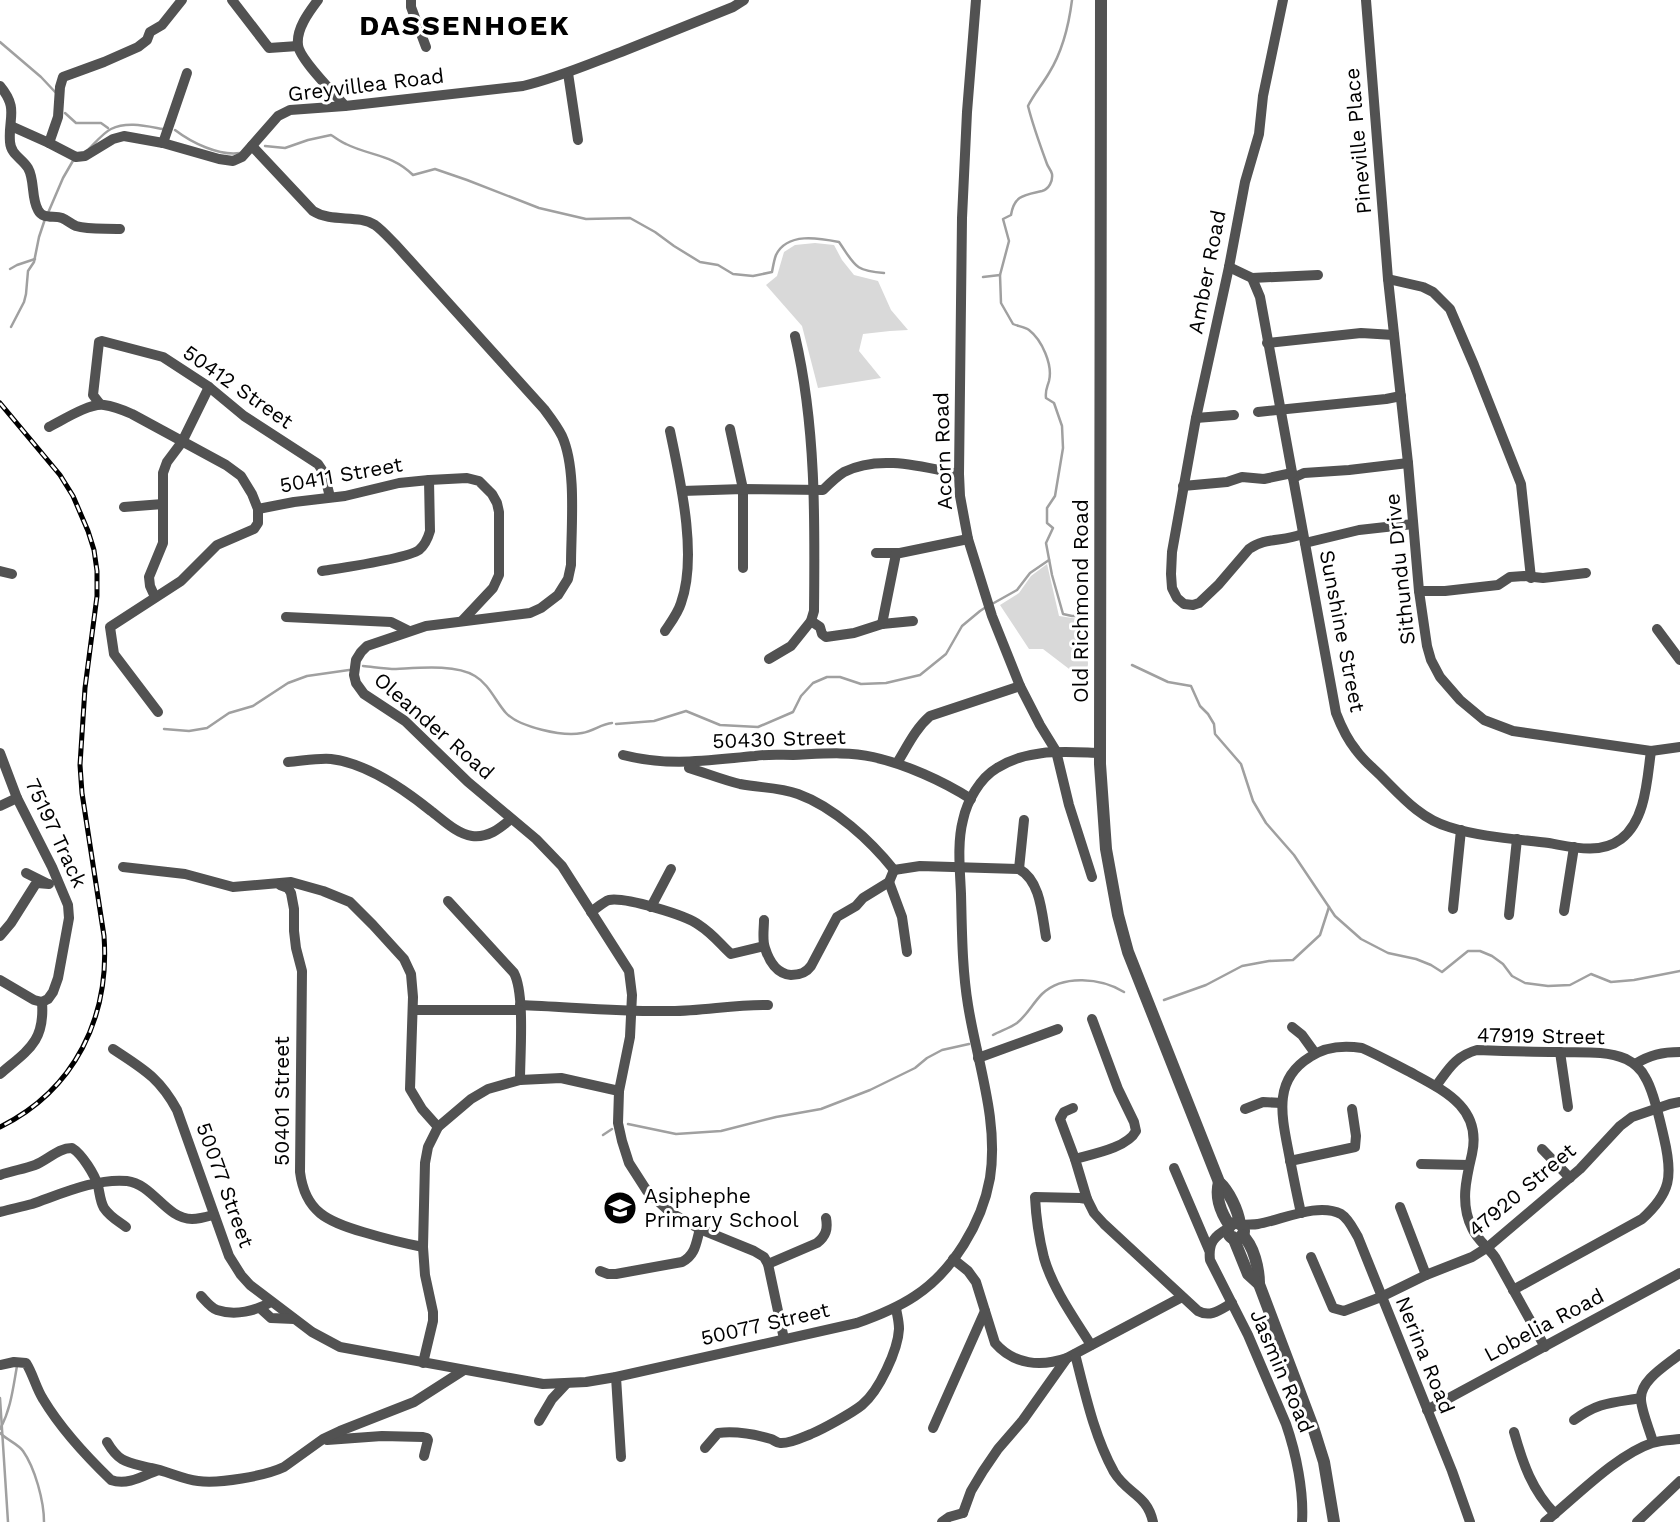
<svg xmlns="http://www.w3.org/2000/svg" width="1680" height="1522" font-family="'Work Sans',sans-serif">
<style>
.green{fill:#d9d9d9}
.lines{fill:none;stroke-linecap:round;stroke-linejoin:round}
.stream{stroke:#a0a0a0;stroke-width:2.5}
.minor{stroke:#525252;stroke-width:10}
.tertiary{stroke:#525252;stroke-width:12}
.rail-casing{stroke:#000;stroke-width:5}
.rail{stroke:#fff;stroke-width:2.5;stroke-dasharray:8;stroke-linecap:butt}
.labels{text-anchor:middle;stroke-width:6;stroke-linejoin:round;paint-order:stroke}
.street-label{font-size:21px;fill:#000;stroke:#fff}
.poi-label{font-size:21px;fill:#000;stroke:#fff;text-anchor:start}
.district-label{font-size:28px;font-weight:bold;letter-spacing:2px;fill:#000;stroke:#fff}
</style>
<rect width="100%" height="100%" fill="#fff"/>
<!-- green -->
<g class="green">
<path d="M815 243 834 245 842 260 854 275 878 281 891 310 908 330 890 331 863 334 859 351 881 378 818 388 802 326 766 285 777 276 784 252 795 245Z"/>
<path d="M1047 564 1059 616 1085 620 1088 664 1085 687 1077 675 1043 649H1029L1000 605 1019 593 1031 576Z"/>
</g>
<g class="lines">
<!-- stream -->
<g class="stream">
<path d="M1072 0C1069 24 1062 52 1049 73 1042 85 1034 94 1028 106 1033 126 1040 145 1047 164 1048 167 1051 170 1052 174 1053 181 1049 189 1042 191 1025 195 1014 195 1011 215L1003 219 1009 241 1000 275 1001 303 1013 324C1017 326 1025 327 1029 330 1042 340 1053 365 1049 381 1047 388 1045 390 1046 398L1054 403 1062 426 1063 448 1055 496 1047 508V523L1053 528 1046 543 1052 575 1063 614 1072 616H1086"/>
<path d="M0 42 41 77 57 94"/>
<path d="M65 113 76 123H101L108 128"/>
<path d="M175 130C192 143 219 156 240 153"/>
<path d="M265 146 285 148 308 140 331 135C336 138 341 142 346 144 370 156 392 154 413 175L435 169 467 180 539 208 586 219 630 218 655 232 674 246 700 262 718 265 733 274 753 276 772 272C773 267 774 260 776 255 787 232 819 238 839 242 855 265 854 271 884 273"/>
<path d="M89 149C95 143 103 133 111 129 127 121 146 126 163 129"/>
<path d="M48 213 63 178 74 159"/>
<path d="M10 269 17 265 35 259"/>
<path d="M983 277 1000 275"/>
<path d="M11 327 24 302 26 294 28 271 34 262 39 237 45 219"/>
<path d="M992 604 1017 590 1030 573 1049 560"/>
<path d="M1132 665 1168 682 1191 686 1200 706 1208 714 1214 724 1215 734 1241 764 1253 801 1266 823 1294 855 1335 916 1361 939 1388 953 1416 959 1431 965 1442 972 1468 951H1480L1492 956 1503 964 1512 976 1525 983 1548 986 1570 985 1591 974 1611 982 1634 980 1680 971"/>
<path d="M363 666C374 667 385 669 396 669 418 668 455 664 475 676 489 684 496 702 506 713 519 727 563 737 582 733 594 731 601 724 612 723"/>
<path d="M616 724 654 721 686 711 720 725 758 727 793 712 801 696 813 683 827 677H840L861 684 886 683 920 675 946 654 962 626 980 611 986 607"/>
<path d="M164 729 189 731 207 728 229 713 253 706 288 683 307 676 349 670"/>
<path d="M1164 1000 1206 985 1242 966 1269 961 1293 960 1320 935 1329 907"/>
<path d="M993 1035C1000 1031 1010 1028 1017 1023 1027 1015 1033 1003 1042 994 1063 974 1101 978 1124 992"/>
<path d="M628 1124 676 1134 721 1131 776 1117 821 1109 870 1090 915 1068 927 1058 942 1050 969 1044"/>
<path d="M603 1135 612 1129"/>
<path d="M0 1398 8 1522"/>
<path d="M0 1429C11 1409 13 1388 17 1366"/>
<path d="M0 1433C7 1440 18 1444 23 1451 35 1468 44 1501 44 1522"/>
</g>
<!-- minor -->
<g class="minor">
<path d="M232 0 269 48 298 46"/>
<path d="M318 0C309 12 296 29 298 45 299 59 335 94 345 106"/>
<path d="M411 0V7L426 47"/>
<path d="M976 0 967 112 962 218 959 474 960 496 968 539 992 616 1020 686 1040 725 1056 751 1069 805 1092 877"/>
<path d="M1283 0 1263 96 1259 134 1245 182 1229 267 1196 418 1172 552 1171 574 1172 588 1177 598 1184 604 1193 605 1199 603 1219 584 1249 549C1265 537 1284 542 1302 534"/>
<path d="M1366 0 1388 279 1408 463 1419 591 1427 646 1431 660 1440 677 1460 700 1484 720 1513 731 1651 751 1680 747"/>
<path d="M568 73 578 140"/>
<path d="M0 86C19 109 8 117 10 142 11 155 22 158 28 168 35 180 31 198 38 210 43 220 54 215 62 218 67 220 71 224 76 226 89 230 106 228 120 229"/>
<path d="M11 126 49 143 76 157 85 156 113 139 124 136 163 143 219 159 233 161 242 157 278 116 290 110 345 106 523 86C557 78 589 64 621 52 658 37 696 22 733 7L744 0"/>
<path d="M49 143 58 117 60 87 63 77 104 62 138 47 147 40 150 32 162 25 182 0"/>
<path d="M163 143 187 73"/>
<path d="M252 146 313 211C332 223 358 214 375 225 382 230 389 238 396 245L544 409C550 417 557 426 562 436 577 469 571 528 571 565L568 579 558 595 541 608 530 613 426 626 367 646 361 652 356 660 354 675 356 683 364 694 405 721 468 782 536 839 562 866 629 971 632 995 630 1037 619 1091 618 1123 622 1141 629 1163 647 1191 671 1213 700 1229 754 1251 764 1257 768 1264 784 1339"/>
<path d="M1229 267 1252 278 1260 297 1336 713C1341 726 1347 739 1356 750 1363 760 1373 768 1382 777 1402 797 1421 819 1449 827 1480 837 1517 839 1549 843 1572 847 1600 855 1621 839 1646 820 1647 779 1651 751"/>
<path d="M1252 278 1318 275"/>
<path d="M1388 279 1423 287 1433 292 1450 309 1474 365 1521 484 1531 578"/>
<path d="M1267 343 1361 333 1394 335"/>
<path d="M100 404 93 395 99 342 102 341 163 357 209 387 244 416 318 464 324 473 330 497"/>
<path d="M1258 412 1386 399 1401 396"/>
<path d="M1196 418 1234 415"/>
<path d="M49 427C63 420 89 403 104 405 113 406 123 410 132 414L226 465 241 476 252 494 258 509V523L254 529 217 545 181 581 110 627 114 654 158 712"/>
<path d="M730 429 743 489V568"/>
<path d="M1293 478 1304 473 1349 470 1408 463"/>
<path d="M1183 486 1227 482 1242 477 1264 479 1292 473"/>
<path d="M682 491 743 489 823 490C829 484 836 477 844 472 879 454 923 467 959 474"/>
<path d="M124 507 163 504"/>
<path d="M258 509 294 502 345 496 399 483 429 480 467 478 479 481 492 494 497 503 499 512V575L493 588 462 621"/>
<path d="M1305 543 1359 530 1413 524"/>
<path d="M876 553H900L968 539"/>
<path d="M0 571 12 574"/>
<path d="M322 571C341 568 406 559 419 550 425 545 428 538 430 531L429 480"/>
<path d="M1419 591H1445L1498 585 1510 577 1524 576 1543 578 1586 573"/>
<path d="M155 597 150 586 149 577 163 543V473L167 462 182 442 209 387"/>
<path d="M286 617 391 622 409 631"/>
<path d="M811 621 820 627 822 634 826 637 854 633 882 624 913 621"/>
<path d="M882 624 896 554"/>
<path d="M1657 629 1680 660"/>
<path d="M665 631C671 622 678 613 681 603 698 556 680 479 670 431"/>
<path d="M769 659 791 646 811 621 814 611C815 520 816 425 795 336"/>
<path d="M0 753 17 798 52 867 68 905 69 918 58 978 53 992 48 999 42 1002"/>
<path d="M623 755C670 767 709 760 755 756 768 754 780 755 793 755 819 754 847 751 873 757 905 764 943 781 971 799"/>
<path d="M288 762C302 761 317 758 331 759 366 763 405 790 431 811 443 820 457 834 472 836 488 838 499 829 511 819"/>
<path d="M691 762 689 768C706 773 723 780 740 784 760 788 779 787 798 794 834 807 871 841 894 870"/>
<path d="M897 763C907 747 915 729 930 716L1020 686"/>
<path d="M0 806 17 798"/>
<path d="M123 867 185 874 233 887 291 882 323 891 350 902 373 925 404 959 411 974 413 997 410 1089 422 1109 438 1127"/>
<path d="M1019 869 1024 820"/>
<path d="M894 870 920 866 1019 869C1041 881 1042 915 1046 937"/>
<path d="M26 873 46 883"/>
<path d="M889 882 902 917 907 952"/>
<path d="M280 885 288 888 291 893 294 909V931L296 948 302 971 300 1172C305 1212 328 1222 363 1232 383 1238 402 1243 423 1247"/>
<path d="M448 901 514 973C525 994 520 1054 520 1080"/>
<path d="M651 907 671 869"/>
<path d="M1453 909 1461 830"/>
<path d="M1564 911 1574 847"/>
<path d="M591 912C597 908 603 902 609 900 625 897 686 915 699 925 713 934 720 944 731 954L764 946"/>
<path d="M1509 915 1517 839"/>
<path d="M764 920C764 929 762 940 765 948 769 961 777 974 791 975 800 975 806 973 811 966L837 917 856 906 863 898 889 882 894 870"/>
<path d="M0 936 11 923 35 885 37 883 49 884"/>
<path d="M0 980 34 1000 42 1002"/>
<path d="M520 1005C571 1007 621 1012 671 1011 704 1011 735 1004 768 1005"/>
<path d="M413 1010H520"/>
<path d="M1292 1027 1302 1035 1315 1053"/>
<path d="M113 1049C143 1069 159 1077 177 1110L229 1256 241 1275 250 1285 312 1332 340 1347 543 1384 586 1382 616 1377 857 1323C877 1316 897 1308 915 1296 953 1271 982 1223 990 1178 999 1120 977 1062 968 1005 962 968 962 931 961 894 960 870 957 843 963 820 967 801 980 778 997 768 1029 748 1064 752 1100 753"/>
<path d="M1560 1052 1568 1107"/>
<path d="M978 1058 1058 1029"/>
<path d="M1635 1064C1650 1055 1662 1052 1680 1052"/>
<path d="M0 1074C28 1050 45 1042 42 1002"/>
<path d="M1436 1086C1448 1070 1455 1056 1477 1050 1503 1051 1530 1052 1557 1052 1580 1053 1604 1050 1626 1059 1634 1063 1641 1069 1645 1077 1654 1091 1660 1121 1664 1138 1673 1176 1671 1193 1642 1219L1513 1290"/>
<path d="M1073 1108 1064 1112 1060 1119 1075 1159 1087 1199"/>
<path d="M1245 1109 1263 1102 1282 1103"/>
<path d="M1542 1149 1570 1178"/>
<path d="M1075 1159C1093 1154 1127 1148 1136 1131L1134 1122 1118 1089 1092 1019"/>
<path d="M1290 1161 1355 1147 1356 1136 1352 1109"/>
<path d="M1421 1164 1469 1165"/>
<path d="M1174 1168 1209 1250"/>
<path d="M0 1175C11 1171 24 1169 35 1165 48 1160 58 1148 72 1148 82 1154 95 1175 98 1186 100 1194 100 1201 104 1208 110 1217 118 1221 126 1227"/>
<path d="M1400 1207 1426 1275"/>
<path d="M0 1212C11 1209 21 1207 32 1204 61 1194 96 1178 127 1181 153 1184 166 1219 192 1219 199 1219 206 1217 213 1215"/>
<path d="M1301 1213C1296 1191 1292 1170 1288 1149 1281 1113 1274 1079 1310 1057 1326 1046 1343 1045 1362 1048 1378 1055 1394 1064 1410 1072 1445 1091 1482 1108 1472 1154 1466 1179 1460 1204 1472 1228 1477 1240 1488 1247 1495 1257L1545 1347"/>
<path d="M1242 1225C1247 1224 1253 1225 1258 1224 1282 1220 1318 1202 1341 1214 1349 1219 1353 1229 1358 1237L1452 1471 1470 1522"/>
<path d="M1229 1228C1214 1236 1208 1243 1210 1260L1248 1335 1286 1424C1296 1453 1304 1491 1302 1522"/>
<path d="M1311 1257 1333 1308 1344 1311 1352 1308 1381 1297 1426 1275 1472 1257 1488 1247 1580 1169 1620 1126 1632 1117 1670 1104 1680 1102"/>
<path d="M953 1259 968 1271 976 1282 995 1343C1014 1365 1041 1367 1067 1358L1182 1297"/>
<path d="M768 1264 817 1243C826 1236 828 1229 826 1218"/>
<path d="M600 1271 608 1274H616L682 1262C696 1255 696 1242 700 1229"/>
<path d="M201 1296C205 1300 211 1308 217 1310 235 1316 256 1311 271 1302"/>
<path d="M260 1308 271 1318 294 1319"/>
<path d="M1091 1345C1074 1318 1053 1289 1044 1258 1039 1238 1036 1218 1035 1197L1080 1198 1087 1199 1094 1213 1104 1224 1198 1311C1211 1318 1221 1309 1232 1303"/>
<path d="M1075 1354C1085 1393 1094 1436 1114 1472 1127 1494 1147 1494 1153 1522"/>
<path d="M423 1363 433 1321V1312L425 1275 423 1247 425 1163 428 1147 438 1127 471 1099 488 1089 520 1080 561 1078 619 1091"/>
<path d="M0 1365 14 1362 26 1363C33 1374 36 1388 43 1399 61 1429 85 1455 111 1480 127 1486 143 1476 158 1470"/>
<path d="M616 1377 621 1457"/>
<path d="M1427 1410 1680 1273"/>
<path d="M1574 1420C1599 1402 1611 1403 1641 1398"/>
<path d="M539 1421 552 1399 566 1384"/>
<path d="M933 1428 985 1311"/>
<path d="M1514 1432C1523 1464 1532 1490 1555 1514"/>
<path d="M327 1440 382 1436 423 1437 427 1438 428 1440 424 1456"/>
<path d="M107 1442C120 1464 128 1462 151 1468 167 1471 182 1479 198 1481 219 1484 265 1476 284 1467L323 1439 340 1431 414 1402 464 1370"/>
<path d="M1653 1442C1650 1431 1641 1410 1641 1399 1640 1380 1667 1365 1680 1354"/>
<path d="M705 1448 718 1433C735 1431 754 1434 771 1439 774 1440 777 1443 780 1443 790 1444 803 1437 811 1434 823 1429 852 1413 862 1405 879 1391 898 1350 899 1329 899 1321 897 1315 896 1308"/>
<path d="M963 1513 971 1491 983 1471 998 1449 1023 1420 1067 1358"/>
<path d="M942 1522 949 1517 963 1513"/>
<path d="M1545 1522C1575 1498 1616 1455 1652 1443 1661 1440 1671 1440 1680 1439"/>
<path d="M1637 1522 1680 1481"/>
</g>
<!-- tertiary -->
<g class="tertiary">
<path d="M1101 0 1100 764 1106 849 1118 915 1128 952 1219 1182C1229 1191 1238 1210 1240 1224"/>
<path d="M1219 1182C1215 1197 1221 1213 1230 1226"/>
<circle cx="1236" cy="1231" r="8"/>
<path d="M1242 1235C1254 1245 1259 1269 1259 1284L1313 1427 1324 1462 1334 1522"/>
<path d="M1233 1237 1248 1274 1259 1284"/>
</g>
<defs>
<path id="rail" d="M0 403 60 475 73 496 88 531 94 550 97 571V596L85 688 80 765 82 793 104 936C110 1017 75 1090 0 1127"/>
</defs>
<!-- rail casing -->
<use href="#rail" class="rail-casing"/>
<!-- rail -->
<use href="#rail" class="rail"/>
</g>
<!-- icons -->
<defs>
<symbol id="school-disc" viewBox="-11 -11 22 22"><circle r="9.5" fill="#000" stroke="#fff"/><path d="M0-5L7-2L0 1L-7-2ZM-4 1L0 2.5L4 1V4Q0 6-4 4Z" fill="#fff"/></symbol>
</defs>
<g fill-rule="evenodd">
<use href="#school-disc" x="601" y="1189" width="38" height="38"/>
</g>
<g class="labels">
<!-- street labels -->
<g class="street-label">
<text transform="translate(366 85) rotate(-7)" y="7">Greyvillea Road</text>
<text transform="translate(1358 141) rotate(-95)" y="7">Pineville Place</text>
<text transform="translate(1207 272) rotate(-79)" y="7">Amber Road</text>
<text transform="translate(238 387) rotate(35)" y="7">50412 Street</text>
<text transform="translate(943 451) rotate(-92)" y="7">Acorn Road</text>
<text transform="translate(341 475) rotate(-10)" y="7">50411 Street</text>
<text transform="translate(1400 569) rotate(-96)" y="7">Sithundu Drive</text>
<text transform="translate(1081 601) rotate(-90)" y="7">Old Richmond Road</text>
<text transform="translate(1342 631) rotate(79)" y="7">Sunshine Street</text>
<text transform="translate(434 726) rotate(41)" y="7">Oleander Road</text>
<text transform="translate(779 739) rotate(-2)" y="7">50430 Street</text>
<text transform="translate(56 833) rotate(65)" y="7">75197 Track</text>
<text transform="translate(1541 1036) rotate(1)" y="7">47919 Street</text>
<text transform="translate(282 1101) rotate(-90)" y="7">50401 Street</text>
<text transform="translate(225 1185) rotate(70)" y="7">50077 Street</text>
<text transform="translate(1522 1190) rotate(-40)" y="7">47920 Street</text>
<text transform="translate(765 1324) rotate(-13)" y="7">50077 Street</text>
<text transform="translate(1544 1325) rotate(-28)" y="7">Lobelia Road</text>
<text transform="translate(1425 1355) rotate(68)" y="7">Nerina Road</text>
<text transform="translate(1282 1371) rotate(67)" y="7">Jasmin Road</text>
</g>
<!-- poi labels -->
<g class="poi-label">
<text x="644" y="1203">Asiphephe<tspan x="644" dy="24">Primary School</tspan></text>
</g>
<!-- district labels -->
<g class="district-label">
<text x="465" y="35">DASSENHOEK</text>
</g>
</g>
</svg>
